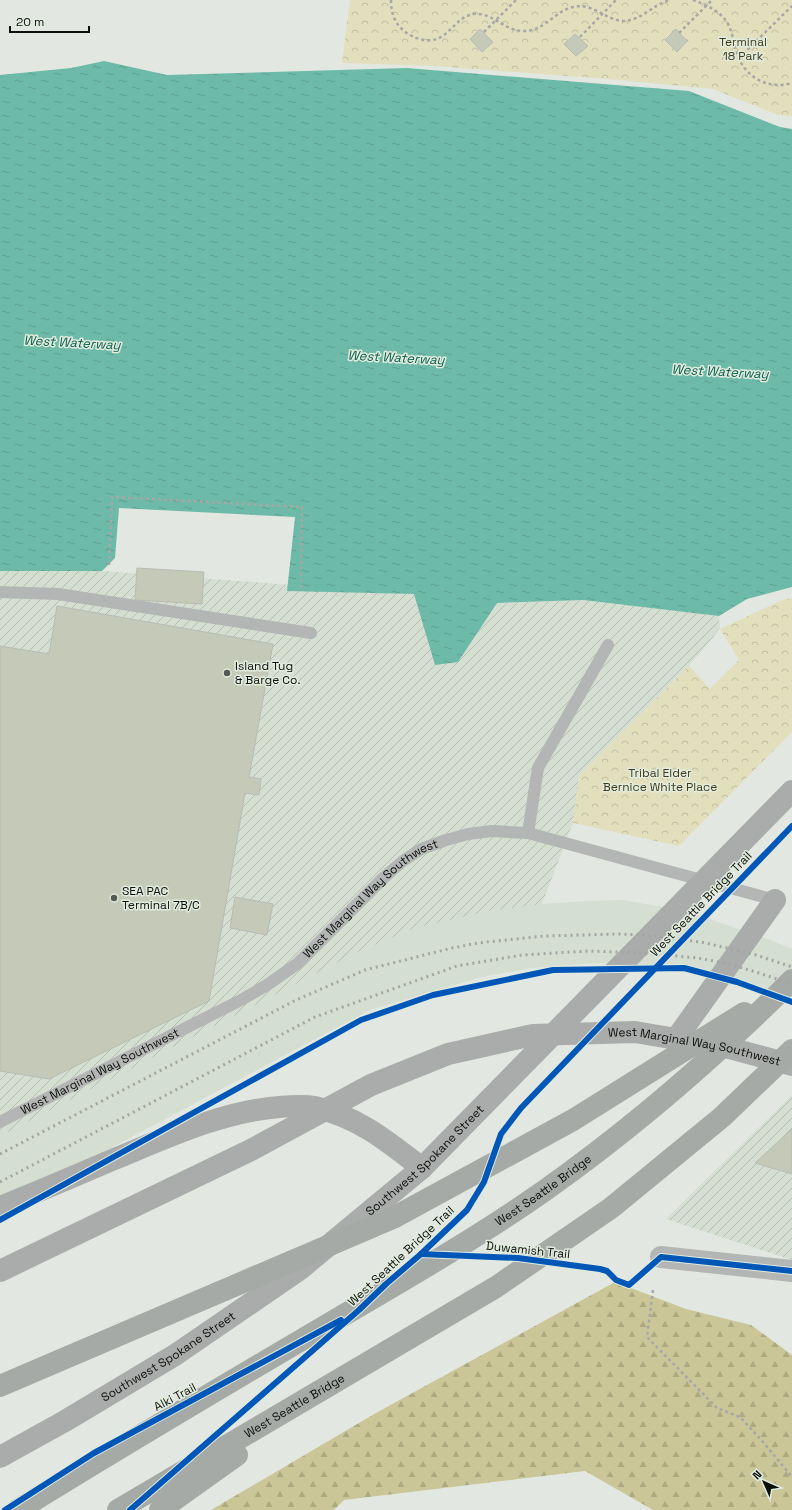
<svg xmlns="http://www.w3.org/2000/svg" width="792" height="1510" font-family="'Space Grotesk',sans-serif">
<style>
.built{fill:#d4ded1}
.industrial{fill:url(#industrial-furrows)}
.forest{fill:url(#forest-firs)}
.park{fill:url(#park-crowns)}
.water{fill:url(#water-ripples)}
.building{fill:#c4cab7;stroke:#b8bbb6}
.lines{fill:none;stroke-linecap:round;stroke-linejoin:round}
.path{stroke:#a6a8a6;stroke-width:2.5;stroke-dasharray:3 3;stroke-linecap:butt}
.lane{stroke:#b3b6b4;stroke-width:12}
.street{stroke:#b3b6b4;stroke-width:22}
.secondary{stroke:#a9acaa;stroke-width:22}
.highway{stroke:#a6aaa6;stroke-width:22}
.rail{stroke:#a2a6a2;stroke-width:3;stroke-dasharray:2 4;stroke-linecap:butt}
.cycleway-casing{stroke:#e1ebde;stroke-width:8}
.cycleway{stroke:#0057b8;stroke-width:6}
.poi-dot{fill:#565a55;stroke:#e1ebde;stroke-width:1.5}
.labels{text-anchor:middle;stroke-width:3;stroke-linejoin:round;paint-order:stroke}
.park-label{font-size:12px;fill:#413b18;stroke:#e1ebde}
.poi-label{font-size:12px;fill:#0b0e09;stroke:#e1ebde;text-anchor:start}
.street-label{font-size:12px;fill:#0b0e09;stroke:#e1ebde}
.water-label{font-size:13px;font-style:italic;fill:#0a6151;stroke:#e1ebde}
</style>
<defs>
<pattern id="industrial-furrows" width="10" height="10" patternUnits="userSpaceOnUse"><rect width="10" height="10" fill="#d4ded1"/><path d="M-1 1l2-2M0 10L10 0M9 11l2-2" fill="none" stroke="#b5bdb2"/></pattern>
<pattern id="forest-firs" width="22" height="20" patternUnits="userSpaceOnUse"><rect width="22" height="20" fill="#cbc697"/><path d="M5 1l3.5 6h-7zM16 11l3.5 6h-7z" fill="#ada981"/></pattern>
<pattern id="park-crowns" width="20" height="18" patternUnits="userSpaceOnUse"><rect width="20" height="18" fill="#e2dfbd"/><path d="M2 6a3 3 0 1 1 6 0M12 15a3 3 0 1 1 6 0" fill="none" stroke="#c1bea1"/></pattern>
<pattern id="water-ripples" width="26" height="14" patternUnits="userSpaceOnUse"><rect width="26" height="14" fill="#6ebaa8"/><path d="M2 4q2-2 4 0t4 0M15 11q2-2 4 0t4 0" fill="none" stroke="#5e9f8f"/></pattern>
</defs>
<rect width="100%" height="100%" fill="#e2e8e1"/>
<!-- built -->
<path class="built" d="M623 900 685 911 760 936 792 949V1003L704 976 647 966 596 963 531 968 482 977 370 1010 0 1207V1136L360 951 415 928 489 910 542 904 588 901Z"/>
<!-- industrial -->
<g class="industrial">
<path d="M0 570 102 571 415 594 497 603 583 600 719 616 720 629 689 666 579 776 573 823 542 904 489 911 415 928 360 951 0 1136Z"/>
<path d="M792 1095V1260L666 1219Z"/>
</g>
<!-- forest -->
<path class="forest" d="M615 1282 686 1309 751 1325 792 1355V1510H653L585 1471 344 1500 334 1510H211L376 1413Z"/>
<!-- park -->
<g class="park">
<path d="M350 0H792V116L778 115 713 89 619 80 435 66 342 63Z"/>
<path d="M792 598V732L679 846 573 823 579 776 689 666 710 689 739 660 720 629 782 600Z"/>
</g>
<!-- water -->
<path class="water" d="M104 61 167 75 407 68 689 91 780 127 792 129V587L747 599 719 616 583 600 497 603 458 662 435 665 414 594 287 591 295 517 119 508 115 558 102 571H0V75L71 68Z"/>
<!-- building -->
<g class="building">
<path d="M480 29 493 42 482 52 470 39Z"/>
<path d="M676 29 687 41 677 52 665 40Z"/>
<path d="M575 34 588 46 576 56 564 44Z"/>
<path d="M137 568 204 572 202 604 135 600Z"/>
<path d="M57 606 273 644 249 777 261 779 259 795 245 793 209 1001 49 1079 0 1071V646L49 654Z"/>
<path d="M235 897 273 904 267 935 230 928Z"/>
<path d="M792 1129V1174L755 1163Z"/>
</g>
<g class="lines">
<!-- path -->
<g class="path">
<path d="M391 0C391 12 394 22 403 30 409 35 416 39 425 40 449 43 453 17 474 14 493 12 505 32 525 31 544 31 555 11 573 7 593 2 606 21 624 21 643 20 654 3 671 0"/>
<path d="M693 0C706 5 721 11 728 24 734 35 733 45 738 56 746 78 769 90 792 83"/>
<path d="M484 32 516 0"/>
<path d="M679 33 712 0"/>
<path d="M580 37 616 0"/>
<path d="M739 58 792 6"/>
<path d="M109 565 112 497 302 507 301 591"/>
<path d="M653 1290 647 1337 717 1408 740 1417 763 1442 792 1477"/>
</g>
<!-- lane -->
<g class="lane">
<path d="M0 592 58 594 311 633"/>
<path d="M528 833 538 768 608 645"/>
<path id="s1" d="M0 1122 241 1000 267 985 297 964 383 878 403 861 421 849 446 840 468 834 492 831 528 833 775 900"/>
</g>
<!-- street -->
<path class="street" d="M661 1257 792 1271"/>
<!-- secondary -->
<g class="secondary">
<path d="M676 1039 775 900"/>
<path d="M0 1207C37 1192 75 1176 112 1160 166 1138 220 1112 279 1107 291 1106 304 1105 315 1107 360 1118 387 1141 422 1168"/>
<path id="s2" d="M0 1271 251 1150 371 1085 448 1054 533 1035 635 1032 729 1048 792 1065"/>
<path id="s3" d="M0 1457 65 1421 175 1355 299 1270 422 1168 792 791"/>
</g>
<!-- highway -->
<g class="highway">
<path d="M0 1386 393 1218 573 1120 744 1013"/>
<path id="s4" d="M18 1510C121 1447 223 1386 327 1325 400 1282 474 1240 544 1191 633 1128 715 1057 792 980"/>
<path id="s5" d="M118 1510 496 1287 611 1208 722 1117 792 1050"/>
<path d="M160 1510 237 1455"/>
</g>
<!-- rail -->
<g class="rail">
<path d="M0 1154 296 1000 365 970 452 948 478 943 544 936 618 934 643 935 701 942 753 954 792 967"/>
<path d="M0 1182 315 1017 457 966 522 955 588 951 644 953 698 958 729 964 759 973 792 984"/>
</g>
<defs>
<g id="cycleway">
<path d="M0 1220 361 1020 433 995 553 970 684 968 737 982 792 1002"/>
<path d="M421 1254 518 1258 600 1269 607 1271 616 1280 629 1285 661 1257 792 1271"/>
<path d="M5 1510 94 1453 341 1320"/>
<path d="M130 1510 359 1310 386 1284 421 1254 467 1210 484 1182 501 1134 521 1108 792 826"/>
</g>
</defs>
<!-- cycleway casing -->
<use href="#cycleway" class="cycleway-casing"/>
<!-- cycleway -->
<use href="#cycleway" class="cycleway"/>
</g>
<!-- markers -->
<g class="poi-dot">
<circle cx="227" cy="673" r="4"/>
<circle cx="114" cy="898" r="4"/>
</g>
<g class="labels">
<!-- park labels -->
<g class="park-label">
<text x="743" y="46">Terminal<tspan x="743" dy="14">18 Park</tspan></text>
<text x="660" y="777">Tribal Elder<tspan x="660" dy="14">Bernice White Place</tspan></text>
</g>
<!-- poi labels -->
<g class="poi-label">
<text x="235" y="670">Island Tug<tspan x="235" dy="14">&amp; Barge Co.</tspan></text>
<text x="122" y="895">SEA PAC<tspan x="122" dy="14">Terminal 7B/C</tspan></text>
</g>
<!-- street labels -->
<g class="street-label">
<text dy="4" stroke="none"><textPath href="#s1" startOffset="436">West Marginal Way Southwest</textPath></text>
<text transform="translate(701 904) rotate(-46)" y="4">West Seattle Bridge Trail</text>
<text dy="4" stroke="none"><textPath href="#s2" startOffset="748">West Marginal Way Southwest</textPath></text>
<text dy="4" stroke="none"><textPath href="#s1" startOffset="112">West Marginal Way Southwest</textPath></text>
<text dy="4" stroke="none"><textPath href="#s3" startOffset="520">Southwest Spokane Street</textPath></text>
<text dy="4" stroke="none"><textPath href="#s4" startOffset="615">West Seattle Bridge</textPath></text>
<text transform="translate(528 1250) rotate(6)" y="4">Duwamish Trail</text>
<text transform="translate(401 1256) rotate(-43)" y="4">West Seattle Bridge Trail</text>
<text dy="4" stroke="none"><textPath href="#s3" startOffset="196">Southwest Spokane Street</textPath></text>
<text transform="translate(175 1397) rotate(-28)" y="4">Alki Trail</text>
<text dy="4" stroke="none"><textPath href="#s5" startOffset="205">West Seattle Bridge</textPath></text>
</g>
<!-- water labels -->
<g class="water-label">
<text transform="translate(72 342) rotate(3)" y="5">West Waterway</text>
<text transform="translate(396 357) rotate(3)" y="5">West Waterway</text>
<text transform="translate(720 371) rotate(3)" y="5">West Waterway</text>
</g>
</g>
<!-- north arrow -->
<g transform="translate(764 1482) rotate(315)" stroke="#e1ebde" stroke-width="3" paint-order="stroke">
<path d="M0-3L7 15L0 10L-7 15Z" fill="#0b0e09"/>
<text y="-6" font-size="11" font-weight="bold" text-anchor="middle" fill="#0b0e09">N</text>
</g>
<!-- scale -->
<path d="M10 26v6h79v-6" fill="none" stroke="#0b0e09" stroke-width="2"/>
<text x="16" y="26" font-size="12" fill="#0b0e09" stroke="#e1ebde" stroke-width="3" paint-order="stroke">20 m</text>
</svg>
